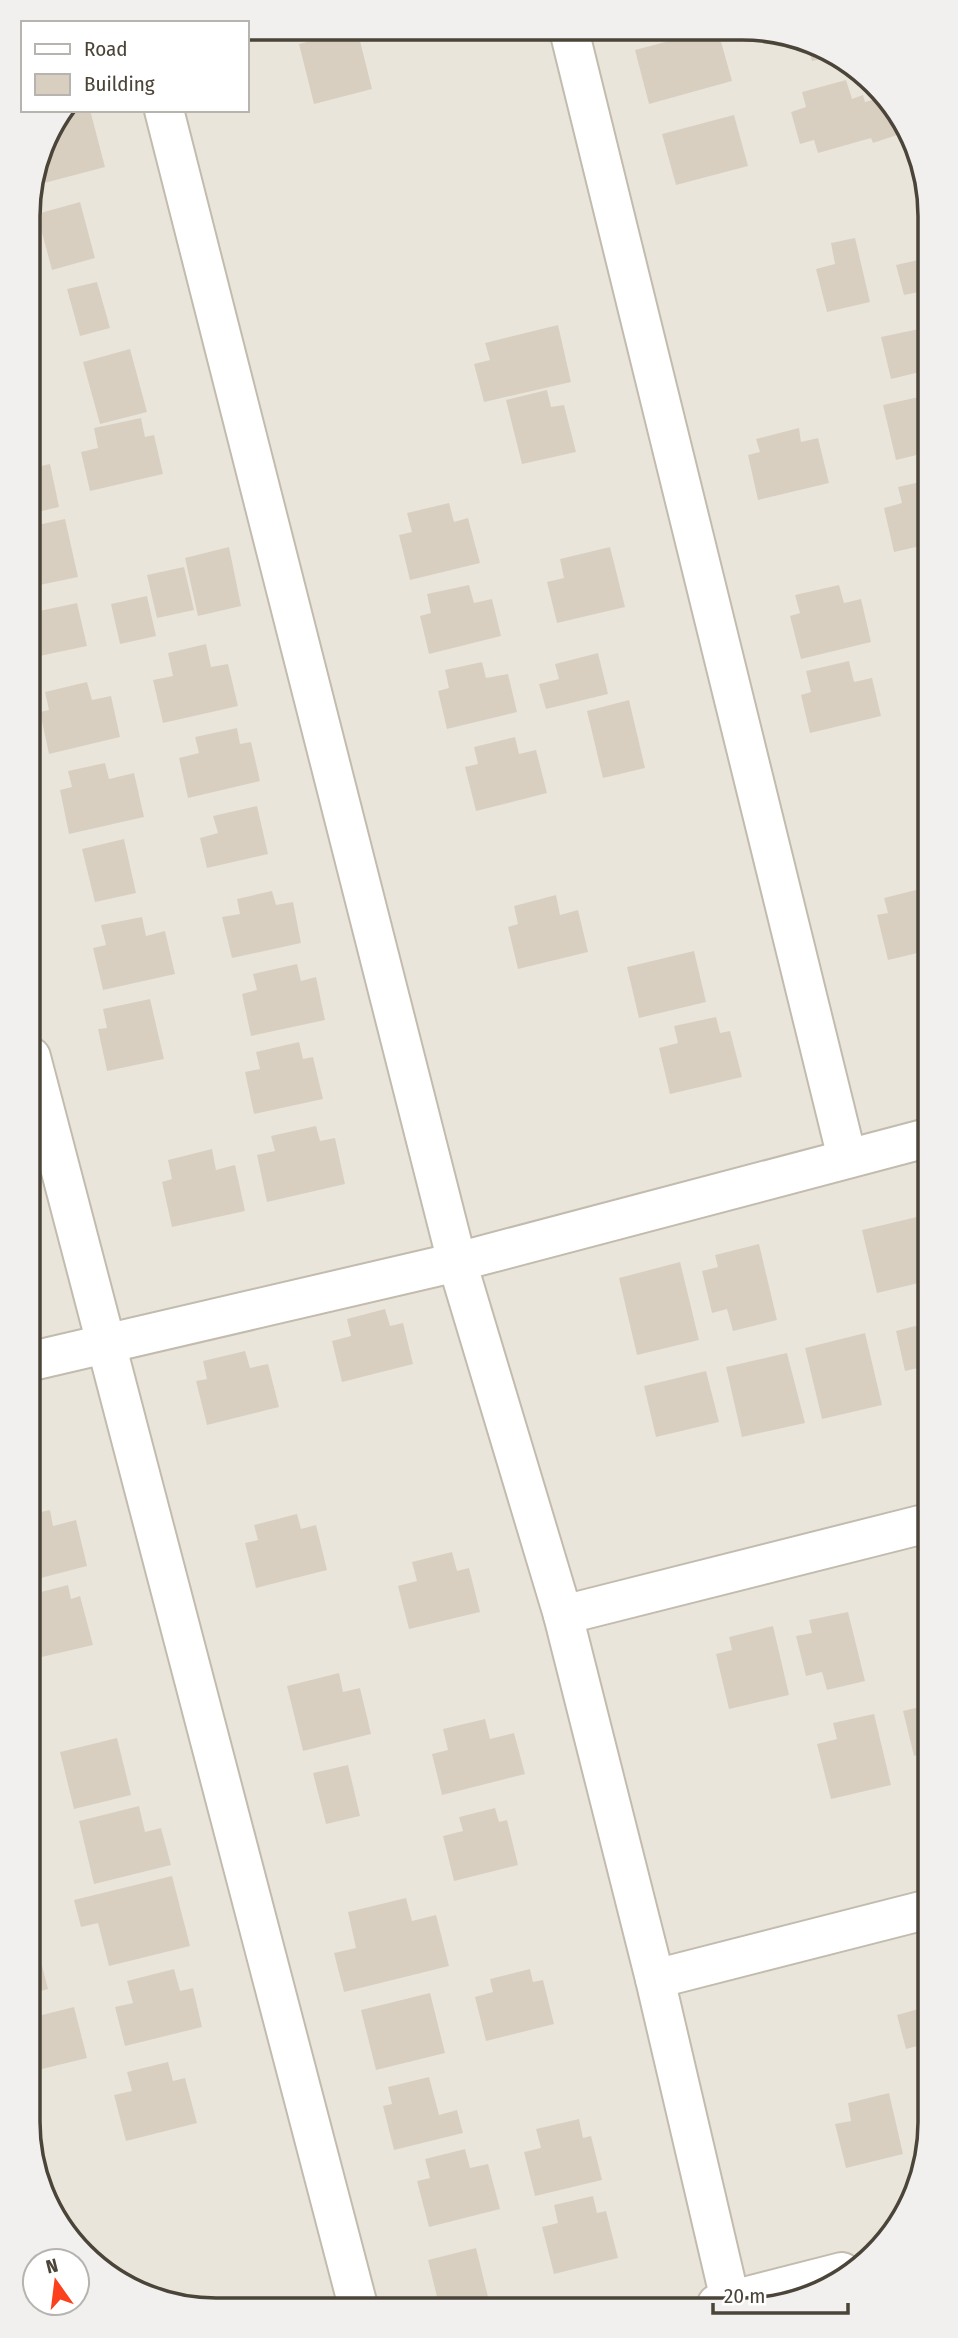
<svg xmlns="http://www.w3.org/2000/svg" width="958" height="2338" font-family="'Fira Sans Condensed',sans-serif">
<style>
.residential{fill:#eae5da}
.building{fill:#d8cfc1}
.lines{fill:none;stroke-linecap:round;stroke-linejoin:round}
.minor-casing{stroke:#c2bbae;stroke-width:42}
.minor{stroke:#fff;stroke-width:38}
.rim{fill:none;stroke:#4b4439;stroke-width:3.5}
</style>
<rect width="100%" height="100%" fill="#f6f3ec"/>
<!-- residential -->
<path class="residential" d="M247 28 778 32 875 83 924 168 930 2134 916 2194 884 2246 790 2304 180 2306 83 2255 34 2170 28 203 48 132 65 110H247Z"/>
<!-- building -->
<g class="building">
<path d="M357 29 372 89 314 104 299 44Z"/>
<path d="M707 31H718L732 81 649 104 635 50Z"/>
<path d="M808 47 827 58 812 61Z"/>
<path d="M846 80 852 99 863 95 865 102 883 97 894 117 900 134 873 143 871 138 818 153 814 140 800 144 791 112 806 107 802 92Z"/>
<path d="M65 110H90L105 167 33 186 48 132Z"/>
<path d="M734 115 748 166 676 185 662 134Z"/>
<path d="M80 202 95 258 52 270 37 214Z"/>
<path d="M855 238 870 302 827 312 816 269 835 264 831 243Z"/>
<path d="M918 260 924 291 904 295 896 265Z"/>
<path d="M97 282 110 328 80 336 67 289Z"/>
<path d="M558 325 571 382 484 402 474 364 490 360 485 343Z"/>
<path d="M919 329 924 352V371L891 379 881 337Z"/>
<path d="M130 349 147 412 100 424 83 362Z"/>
<path d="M547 390 551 407 564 405 576 452 522 464 506 400Z"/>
<path d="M923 396 925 453 896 460 883 405Z"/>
<path d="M141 418 145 437 154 435 163 474 90 491 81 452 98 448 94 428Z"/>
<path d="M799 428 801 442 818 438 829 483 758 500 748 455 760 452 756 439Z"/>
<path d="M29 462 32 468 50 464 59 507 29 514Z"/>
<path d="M925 481V545L894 552 884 508 902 503 898 487Z"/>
<path d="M449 503 454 522 468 518 480 563 410 580 399 535 412 532 407 513Z"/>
<path d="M65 519 78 577 30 587 29 527Z"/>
<path d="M229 547 241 606 198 616 185 558Z"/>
<path d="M610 547 625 607 557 623 547 582 564 578 560 559Z"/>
<path d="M184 567 194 610 157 618 147 575Z"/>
<path d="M469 585 474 603 492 599 501 636 429 654 420 616 431 613 427 594Z"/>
<path d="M839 585 844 603 861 599 871 642 801 659 790 616 800 613 795 595Z"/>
<path d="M147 596 156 636 120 644 111 604Z"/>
<path d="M77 603 87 646 30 658V613Z"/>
<path d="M206 644 211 667 228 664 238 706 163 723 153 680 173 676 168 653Z"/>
<path d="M598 653 608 694 546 709 539 684 559 679 555 664Z"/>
<path d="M849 661 854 682 872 678 881 716 810 733 801 695 811 692 806 671Z"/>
<path d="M482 662 486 678 508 674 517 712 447 729 438 691 449 688 445 670Z"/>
<path d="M87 682 92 700 111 696 120 737 49 754 40 712 49 710 45 692Z"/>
<path d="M629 700 645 768 603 778 587 711Z"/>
<path d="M237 728 240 744 251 742 260 781 188 798 179 758 199 753 195 737Z"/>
<path d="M515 737 519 754 536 750 547 793 476 811 465 767 478 764 474 747Z"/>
<path d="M105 763 109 779 134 773 144 817 69 834 60 790 72 787 68 771Z"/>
<path d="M257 806 268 854 207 868 200 838 218 833 213 816Z"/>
<path d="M124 839 136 893 95 902 82 849Z"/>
<path d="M924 888 926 951 888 960 877 915 888 913 884 898Z"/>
<path d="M272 891 276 905 293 902 301 943 232 958 222 917 240 914 237 899Z"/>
<path d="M556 895 560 915 578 910 588 952 518 969 508 927 518 924 514 906Z"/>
<path d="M142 917 146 936 165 931 175 974 103 990 93 948 106 945 101 925Z"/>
<path d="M694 951 706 1002 639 1018 627 967Z"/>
<path d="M297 964 301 981 316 977 325 1020 251 1036 242 994 257 990 253 974Z"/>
<path d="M150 999 164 1059 107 1071 98 1029 107 1028 103 1009Z"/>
<path d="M716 1017 720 1033 730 1031 742 1077 670 1094 659 1048 678 1043 674 1026Z"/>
<path d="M299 1042 303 1059 313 1057 323 1099 254 1114 245 1072 260 1069 256 1052Z"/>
<path d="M316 1126 320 1141 335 1138 345 1184 267 1202 257 1155 275 1151 271 1136Z"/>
<path d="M212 1149 216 1170 235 1165 245 1211 172 1227 162 1182 172 1179 168 1160Z"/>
<path d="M921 1216 927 1239V1281L877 1293 862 1230Z"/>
<path d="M759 1244 777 1320 733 1331 727 1309 712 1313 702 1271 718 1267 715 1255Z"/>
<path d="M680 1262 699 1340 637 1355 619 1278Z"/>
<path d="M385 1309 390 1326 403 1323 413 1364 342 1382 332 1341 351 1336 347 1319Z"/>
<path d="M927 1323V1366L905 1371 896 1331Z"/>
<path d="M865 1333 882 1405 822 1419 805 1348Z"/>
<path d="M245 1351 250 1368 268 1364 279 1407 207 1425 196 1381 207 1379 203 1361Z"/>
<path d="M787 1353 805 1423 742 1437 726 1367Z"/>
<path d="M706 1371 719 1422 656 1437 644 1386Z"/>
<path d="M50 1510 53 1526 76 1520 87 1566 33 1580 32 1514Z"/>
<path d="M297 1514 301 1529 316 1525 327 1570 256 1588 245 1543 258 1540 254 1525Z"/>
<path d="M452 1552 457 1571 469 1568 480 1612 409 1629 398 1586 417 1581 412 1562Z"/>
<path d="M68 1585 71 1599 80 1596 93 1645 33 1659V1594Z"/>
<path d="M848 1612 865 1681 827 1690 822 1672 806 1676 796 1636 812 1633 809 1620Z"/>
<path d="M773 1626 789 1695 729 1709 716 1654 732 1650 729 1637Z"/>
<path d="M339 1673 343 1692 360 1688 371 1734 303 1751 287 1686Z"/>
<path d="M928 1705V1752L914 1756 903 1711Z"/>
<path d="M874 1714 891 1785 831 1799 817 1744 837 1739 833 1723Z"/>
<path d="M485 1719 490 1739 514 1733 525 1774 442 1795 432 1754 448 1750 443 1729Z"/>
<path d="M117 1738 131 1795 74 1809 60 1752Z"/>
<path d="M348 1765 360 1816 326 1824 313 1773Z"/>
<path d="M139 1806 145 1832 161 1828 171 1865 94 1884 79 1821Z"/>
<path d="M495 1808 499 1822 507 1820 518 1865 454 1881 443 1836 463 1831 459 1817Z"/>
<path d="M172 1876 190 1946 109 1966 98 1923 81 1927 74 1900Z"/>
<path d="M406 1898 412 1921 436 1915 449 1966 344 1992 334 1953 356 1948 348 1912Z"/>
<path d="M37 1946 48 1989 34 1993V1947Z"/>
<path d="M174 1969 180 1991 193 1988 202 2027 125 2046 115 2007 133 2003 127 1981Z"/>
<path d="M530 1969 533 1982 543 1980 554 2024 486 2041 475 1997 493 1992 490 1979Z"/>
<path d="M430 1993 445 2053 376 2070 361 2010Z"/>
<path d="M929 2006V2043L906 2049 897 2015Z"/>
<path d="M74 2007 87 2058 34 2071V2017Z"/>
<path d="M168 2062 173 2081 185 2078 197 2123 126 2141 114 2095 132 2091 127 2072Z"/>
<path d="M429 2077 439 2115 457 2110 463 2133 394 2150 383 2106 392 2104 388 2087Z"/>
<path d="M889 2093 903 2154 846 2168 835 2124 851 2121 848 2103Z"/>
<path d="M579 2119 583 2138 591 2136 602 2180 535 2196 524 2152 541 2148 536 2129Z"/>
<path d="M465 2149 470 2168 488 2164 500 2209 429 2227 417 2181 430 2178 425 2159Z"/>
<path d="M593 2196 597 2213 606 2211 618 2258 554 2274 542 2227 558 2223 554 2205Z"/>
<path d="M476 2248 490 2305H439L428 2260Z"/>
<path d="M101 2253 104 2266 86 2257Z"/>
</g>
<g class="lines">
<defs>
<g id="minor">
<path d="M569 30 847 1158"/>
<path d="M164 110 457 1262 563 1615 655 1979 731 2304"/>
<path d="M31 1057 358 2306"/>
<path d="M32 1361 457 1262 927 1138"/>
<path d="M563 1615 928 1523"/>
<path d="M655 1979 929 1909"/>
<path d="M717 2304 842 2272"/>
</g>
</defs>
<!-- minor casing -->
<use href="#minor" class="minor-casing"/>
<!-- minor -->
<use href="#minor" class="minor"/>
</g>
<!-- crop -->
<path d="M0 0H958V2338H0ZM216 40H742A176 176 0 0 1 918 216V2122A176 176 0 0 1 742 2298H216A176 176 0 0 1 40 2122V216A176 176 0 0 1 216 40Z" fill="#f1f0ef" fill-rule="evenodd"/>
<path class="rim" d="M216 40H742A176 176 0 0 1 918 216V2122A176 176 0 0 1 742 2298H216A176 176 0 0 1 40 2122V216A176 176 0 0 1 216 40Z"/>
<!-- legend -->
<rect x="21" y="21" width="228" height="91" fill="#ffffff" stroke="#b7b4b0" stroke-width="2"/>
<rect x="35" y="44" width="35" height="10" fill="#ffffff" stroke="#b7b4b0" stroke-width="2"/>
<text x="84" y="56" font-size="21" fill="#4b4439">Road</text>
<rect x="35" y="74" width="35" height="21" fill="#d8cfc1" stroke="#b7b4b0" stroke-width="2"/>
<text x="84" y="91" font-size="21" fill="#4b4439">Building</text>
<!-- north arrow -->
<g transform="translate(56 2282) rotate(346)"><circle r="33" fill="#ffffff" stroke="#b7b4b0" stroke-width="2"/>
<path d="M0-5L12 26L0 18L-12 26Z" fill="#fc3f1d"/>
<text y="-10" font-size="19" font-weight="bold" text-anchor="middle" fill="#4b4439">N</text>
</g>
<!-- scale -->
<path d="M713 2303v10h135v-10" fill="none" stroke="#4b4439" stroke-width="3.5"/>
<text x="724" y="2303" font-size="21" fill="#4b4439" stroke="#ffffff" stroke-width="5" paint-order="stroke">20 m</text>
</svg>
